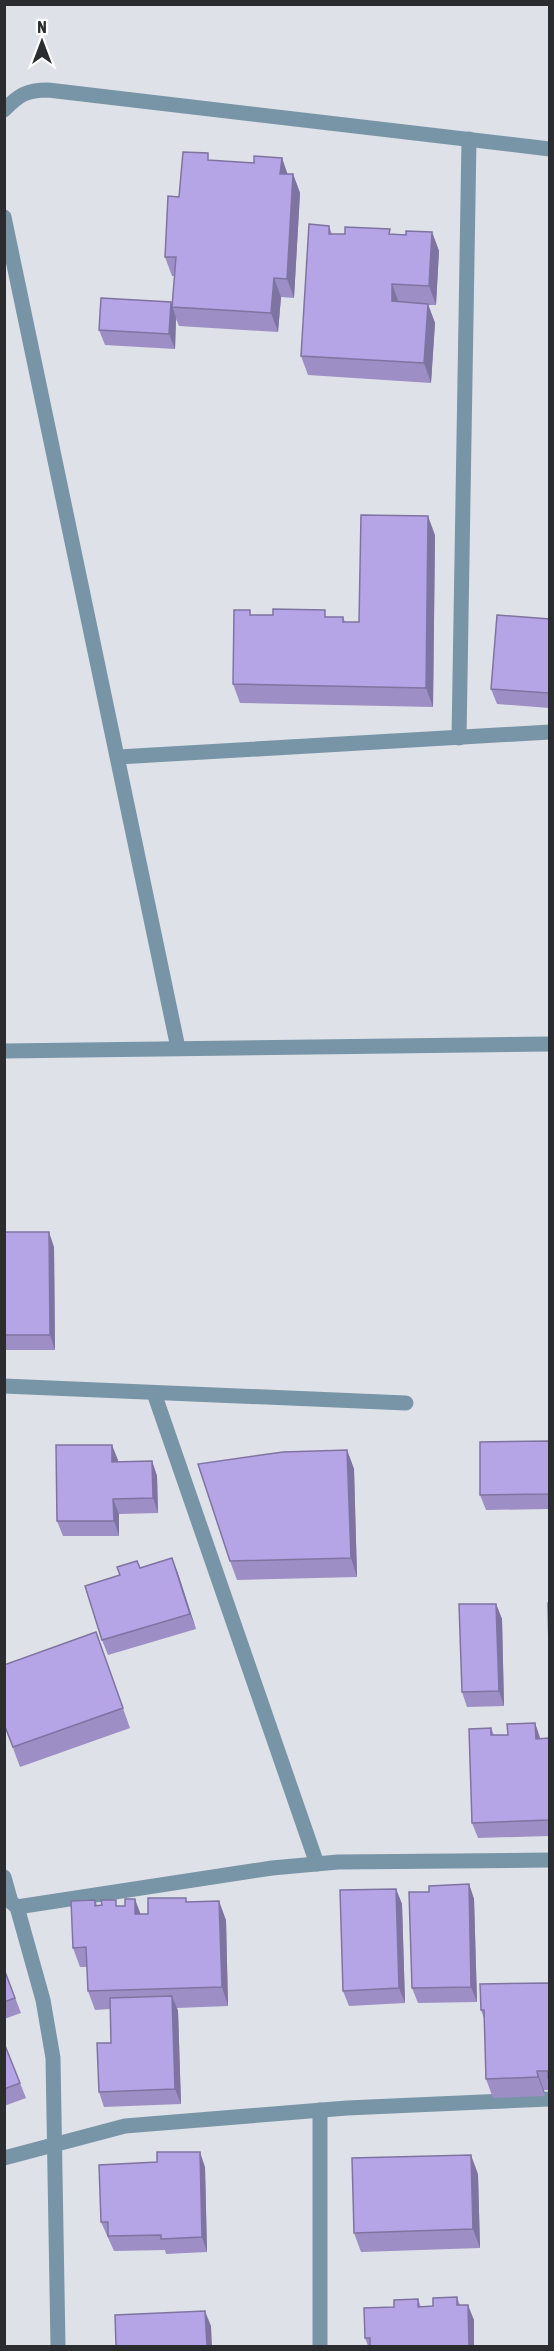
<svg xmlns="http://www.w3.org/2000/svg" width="554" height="2351" font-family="'Asap Condensed',sans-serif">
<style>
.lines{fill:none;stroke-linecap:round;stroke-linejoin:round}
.minor{stroke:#7895a7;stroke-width:15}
.wall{fill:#9d8ec6}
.shaded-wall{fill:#7f74a1}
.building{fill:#b6a5e6;stroke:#7f74a1;stroke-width:1.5}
</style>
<rect width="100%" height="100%" fill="#dfe1e8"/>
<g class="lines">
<!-- minor -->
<g class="minor">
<path d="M4 110C19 95 26 90 48 90L550 149"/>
<path d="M4 217 178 1048"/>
<path d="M459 738 469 139"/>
<path d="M118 757 550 732"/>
<path d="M4 1051 550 1044"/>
<path d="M4 1386 406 1403"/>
<path d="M154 1393 317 1864"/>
<path d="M4 1877 11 1902 17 1907 43 2000 53 2058 58 2346"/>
<path d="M17 1907 272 1868 338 1862 550 1860"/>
<path d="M320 2110V2346"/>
<path d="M4 2158 125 2126 347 2108 550 2099"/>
</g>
</g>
<!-- wall -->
<g class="wall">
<path d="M282 158 287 174H293L300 193 294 298 281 297 278 332 179 326 176 319 175 349 105 345 99 330 172 306 175 276H172L165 257 179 197 210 160 254 163Z"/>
<path d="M329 226 332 234 406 235 432 232 439 251 436 305H428L435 323 431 383 308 375 301 356Z"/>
<path d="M435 535 433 707 240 703 233 684 252 615 343 617 345 622H359Z"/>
<path d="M549 619V708L497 704 491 689Z"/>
<path d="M4 1232 54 1247 55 1350H4Z"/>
<path d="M549 1441V1509L486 1510 480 1495Z"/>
<path d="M347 1450 354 1469 357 1577 237 1580 230 1561Z"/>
<path d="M118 1460V1462L152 1461 157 1476 158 1513 119 1514V1536H63L57 1521Z"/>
<path d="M172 1558 196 1629 108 1655 102 1640 140 1568Z"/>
<path d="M496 1604 502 1619 504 1706 467 1707 462 1692Z"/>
<path d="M96 1632 130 1728 20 1767 4 1724Z"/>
<path d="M535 1723 540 1738H549V1836L478 1838 472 1823 491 1728 494 1735H508Z"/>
<path d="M469 1884 474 1899 477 2002 418 2003 412 1988 429 1892Z"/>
<path d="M396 1889 402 1904 405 2003 349 2006 343 1991Z"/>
<path d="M95 1900 97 1905 118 1906 141 1914H148L188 1902 226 1920 228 2006 177 2008 178 2011 181 2104 104 2107 99 2092 111 2043 110 2009 95 2010 88 1991 87 1967H80L73 1948Z"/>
<path d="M4 1969 21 2013 4 2019Z"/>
<path d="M549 1983V2090H544L545 2096 493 2098 486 2079 485 2021 481 2010Z"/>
<path d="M4 2043 26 2098 4 2106Z"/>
<path d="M205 2167 207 2252 166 2254 165 2250 114 2251 101 2222Z"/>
<path d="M478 2174 480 2248 361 2252 354 2233Z"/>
<path d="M457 2297 460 2305 474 2320V2346H368L365 2338 394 2307 418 2299 421 2307 433 2306Z"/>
</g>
<!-- shaded-wall -->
<g class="shaded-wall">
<path d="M282 158 289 178 280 174Z"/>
<path d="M293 174 300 193 294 298 287 279Z"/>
<path d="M432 232 439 251 436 305 429 286Z"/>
<path d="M274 278 281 297 278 332 271 313Z"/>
<path d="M392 284 399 303 392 301Z"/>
<path d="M171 302 176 318 175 349 169 334Z"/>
<path d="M428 304 435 323 431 383 424 363Z"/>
<path d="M428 516 435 535 433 707 426 688Z"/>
<path d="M49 1232 54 1247 55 1350 50 1335Z"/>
<path d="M112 1445 118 1460V1477L112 1462Z"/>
<path d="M347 1450 354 1469 357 1577 351 1558Z"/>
<path d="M152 1461 157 1476 158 1513 153 1498Z"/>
<path d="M113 1499 119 1514V1536L114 1521Z"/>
<path d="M172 1558 178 1573 196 1629 190 1614Z"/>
<path d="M496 1604 502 1619 504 1706 499 1691Z"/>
<path d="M535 1723 540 1738 536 1739Z"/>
<path d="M469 1884 474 1899 477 2002 471 1987Z"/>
<path d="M396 1889 402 1904 405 2003 399 1988Z"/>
<path d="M135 1899 142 1918 135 1914Z"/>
<path d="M219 1901 226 1920 228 2006 222 1987Z"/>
<path d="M172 1996 178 2011 181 2104 175 2089Z"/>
<path d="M537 2071 544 2090 545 2096 538 2077Z"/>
<path d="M200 2152 205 2167 207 2252 202 2237Z"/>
<path d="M471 2155 478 2174 480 2248 473 2229Z"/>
<path d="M468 2305 474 2320V2346H469Z"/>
<path d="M205 2311 211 2326 212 2346H207Z"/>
</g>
<!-- building -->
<g class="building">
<path d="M183 152 208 153V160L254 163V156L282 158 280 174H293L287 279 274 278 271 313 172 307 176 257H165L168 196 179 197Z"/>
<path d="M309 224 329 226V234H345V227L390 229 389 234 406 235V231L432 232 429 286 392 284V301L428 304 424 363 301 356Z"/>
<path d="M101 298 171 302 169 334 99 330Z"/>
<path d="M361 515 428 516 426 688 233 684 234 610H250V615H273V609L325 610V617H343V622H359Z"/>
<path d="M497 615 549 619V693L491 689Z"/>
<path d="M4 1232H49L50 1335H4Z"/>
<path d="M549 1441V1494L480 1495V1442Z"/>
<path d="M56 1445H112V1462L152 1461 153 1498 113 1499 114 1521H57Z"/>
<path d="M347 1450 351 1558 230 1561 198 1464 283 1452Z"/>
<path d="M172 1558 190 1614 102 1640 85 1586 120 1575 117 1567 137 1561 140 1568Z"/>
<path d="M548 1603H549V1648Z"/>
<path d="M459 1604H496L499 1691 462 1692Z"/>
<path d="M96 1632 123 1708 13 1747 4 1724V1665Z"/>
<path d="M535 1723 536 1739 549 1738V1820L472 1823 469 1729 491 1728V1735H508L507 1724Z"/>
<path d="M469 1884 471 1987 412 1988 409 1892H429V1886Z"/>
<path d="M396 1889 399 1988 343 1991 340 1890Z"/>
<path d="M148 1898H186V1902L219 1901 222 1987 88 1991 86 1947 73 1948 71 1901 95 1900V1906L102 1905 101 1900H116V1906H125V1899H135V1914H148Z"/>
<path d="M4 1969 15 1998 4 2002Z"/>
<path d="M549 1983V2078H548V2071H537L538 2077 486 2079 484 2010H481L480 1984Z"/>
<path d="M172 1996 175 2089 99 2092 97 2043H111L110 1998Z"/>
<path d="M4 2043 20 2083 4 2089Z"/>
<path d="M157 2152H200L202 2237 161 2239V2235L108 2236V2222H101L99 2165 157 2162Z"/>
<path d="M471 2155 473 2229 354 2233 352 2158Z"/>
<path d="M457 2297V2305H468L469 2346H370V2338H365L364 2308 394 2307V2300L418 2299V2307L433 2306V2298Z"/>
<path d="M205 2311 207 2346H116L115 2315Z"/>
</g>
<!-- border -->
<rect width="554" height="2351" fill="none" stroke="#2b2c2f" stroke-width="12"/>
<!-- north arrow -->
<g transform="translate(42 42)" stroke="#ffffff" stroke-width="4.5" paint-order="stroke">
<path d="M0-4.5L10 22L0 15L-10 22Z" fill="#2b2c2f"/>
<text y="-9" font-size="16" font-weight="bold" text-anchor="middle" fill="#2b2c2f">N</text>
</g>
</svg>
